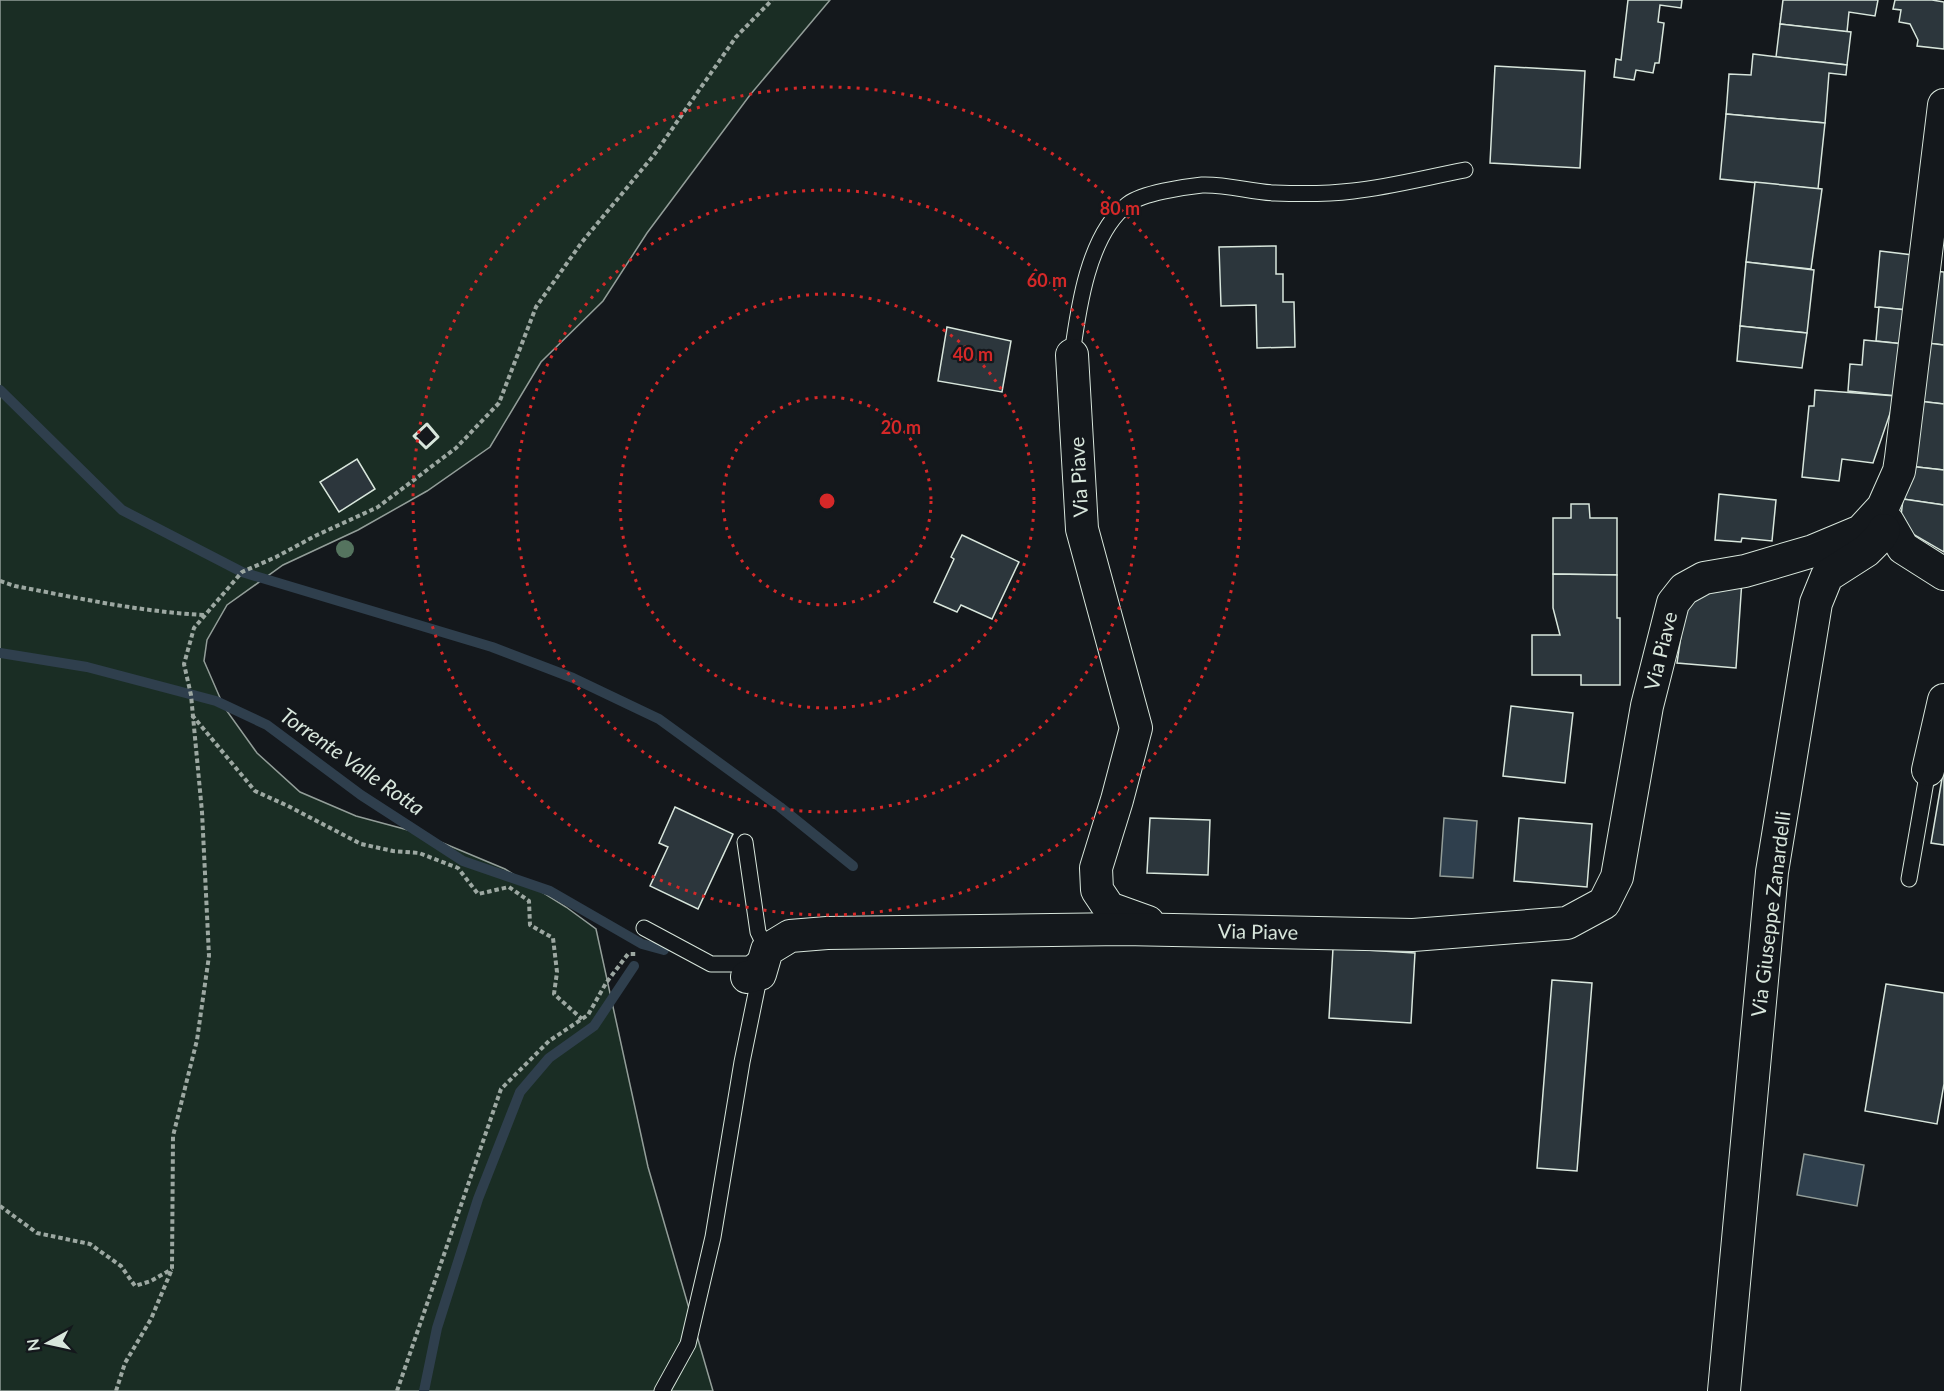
<svg xmlns="http://www.w3.org/2000/svg" width="1944" height="1391" font-family="Lato,sans-serif">
<style>
.green{fill:#1a2d24;stroke:#939e99;stroke-width:1.5;fill-rule:evenodd}
.water{fill:#2f3f4d;stroke:#939e99;stroke-width:1.5}
.lines{fill:none;stroke-linecap:round;stroke-linejoin:round}
.stream{stroke:#2f3f4d;stroke-width:10}
.building{fill:#2c363c;stroke:#d8e6dc;stroke-width:1.5}
.lane-casing{stroke:#d8e6dc;stroke-width:17}
.street-casing{stroke:#d8e6dc;stroke-width:34}
.path{stroke:#9da8a2;stroke-width:4;stroke-dasharray:4.5 3;stroke-linecap:butt}
.lane{stroke:#14181c;stroke-width:15}
.street{stroke:#14181c;stroke-width:32}
.wall{stroke:#d8e6dc;stroke-width:3}
.tree{fill:#55745f}
.ring{fill:none;stroke:#d62828;stroke-width:3;stroke-dasharray:3 6}
.labels{text-anchor:middle;stroke-width:4.5;stroke-linejoin:round;paint-order:stroke}
.street-label{font-size:20px;fill:#d8e6dc;stroke:#14181c}
.water-label{font-size:21px;font-style:italic;fill:#d8e6dc;stroke:#14181c}
.centre{fill:#d62828;stroke:#14181c;stroke-width:3}
.ring-label{font-size:18px;text-anchor:middle;font-weight:bold;fill:#d62828;stroke:#14181c;stroke-width:4.5;stroke-linejoin:round;paint-order:stroke}
</style>
<rect width="100%" height="100%" fill="#14181c"/>
<!-- green -->
<path class="green" d="M0 0H830L750 95 647 233 603 301 541 362 490 447 427 491 358 530 283 565 227 605 207 640 204 661 224 707 257 753 300 792 356 816 419 833 505 869 566 907 596 929 648 1167 713 1391H0ZM426 424 438 437 426 448 414 436Z"/>
<!-- water -->
<g class="water">
<path d="M1444 818 1477 821 1473 878 1440 876Z"/>
<path d="M1804 1154 1864 1165 1857 1206 1797 1195Z"/>
</g>
<g class="lines">
<!-- stream -->
<g class="stream">
<path d="M0 390 122 510 242 572 492 647 573 678 659 719 780 807 853 866"/>
<path d="M0 653 87 667 216 701 267 725 361 795 463 861 550 891 642 944 664 950"/>
<path d="M424 1391 437 1328 478 1199 520 1092 549 1058 594 1026 634 966"/>
</g>
</g>
<!-- building -->
<g class="building">
<path d="M1628 0H1682L1681 8 1660 5 1658 22 1664 23 1659 63H1655L1653 73 1636 70 1634 80 1614 77 1616 59 1621 60Z"/>
<path d="M1783 0H1878L1875 16 1849 12 1847 32 1780 24Z"/>
<path d="M1895 0H1932L1944 2V49L1917 46 1918 40 1910 24 1899 22 1901 10 1893 9Z"/>
<path d="M1780 24 1851 32 1847 65 1776 57Z"/>
<path d="M1753 54 1847 65 1846 75 1829 73 1825 123 1726 114 1729 74 1751 75Z"/>
<path d="M1495 66 1585 71 1580 168 1490 163Z"/>
<path d="M1726 114 1825 123 1818 189 1720 179Z"/>
<path d="M1755 182 1822 189 1811 269 1746 262Z"/>
<path d="M1276 246V274H1283V302H1294L1295 347 1257 348 1256 305 1221 306 1219 247Z"/>
<path d="M1880 251 1913 255 1907 310 1875 307Z"/>
<path d="M1746 262 1814 270 1807 333 1740 326Z"/>
<path d="M1933 271 1944 272V345L1927 343Z"/>
<path d="M1879 307 1907 310 1904 344 1876 341Z"/>
<path d="M1740 326 1807 333 1802 368 1737 361Z"/>
<path d="M947 327 1011 341 1002 392 938 381Z"/>
<path d="M1864 340 1904 344 1896 396 1848 391 1850 364 1862 365Z"/>
<path d="M1927 343 1944 345V404L1918 401Z"/>
<path d="M1815 390 1896 396 1873 463 1842 459 1839 481 1802 477 1809 406H1814Z"/>
<path d="M1918 401 1944 404V470L1908 466Z"/>
<path d="M357 459 375 489 339 512 320 482Z"/>
<path d="M1908 466 1944 470V505L1903 499Z"/>
<path d="M1719 494 1776 500 1772 541 1742 538 1741 542 1715 540Z"/>
<path d="M1903 499 1944 505V552L1911 533 1901 516Z"/>
<path d="M1571 504H1589L1590 518H1617V575L1553 574V518H1571Z"/>
<path d="M962 535 1019 562 992 619 961 605 957 612 934 602 954 559 951 557Z"/>
<path d="M1553 574 1617 575V618H1620V685H1581V675H1532V635H1560L1553 608Z"/>
<path d="M1742 580 1736 668 1677 663 1686 601Z"/>
<path d="M1511 706 1573 713 1565 783 1503 776Z"/>
<path d="M1944 767V845L1931 843Z"/>
<path d="M675 807 733 834 698 909 650 886 668 847 659 843Z"/>
<path d="M1150 818 1210 820 1208 875 1147 873Z"/>
<path d="M1519 818 1592 824 1587 887 1514 881Z"/>
<path d="M1333 948 1415 953 1411 1023 1329 1018Z"/>
<path d="M1552 980 1592 983 1577 1171 1537 1168Z"/>
<path d="M1886 984 1944 993V1084L1937 1124 1865 1111Z"/>
</g>
<g class="lines">
<defs>
<g id="lane">
<path d="M1072 355C1078 310 1088 234 1128 204 1143 193 1183 187 1202 185 1227 184 1251 192 1275 193 1300 194 1328 194 1353 191 1390 187 1428 177 1465 170"/>
<path d="M1909 879 1928 770"/>
<path d="M644 928 711 964H749L767 950 758 932 745 842"/>
<path d="M662 1391 688 1344 713 1237 742 1062 760 974"/>
</g>
<g id="street">
<path d="M1072 355 1082 529 1136 728 1117 800 1096 868 1097 890 1109 908 1148 922"/>
<path d="M1888 522 1903 548 1944 574"/>
<path d="M1928 770 1944 700"/>
<path d="M747 977 760 974 767 950 790 936 827 933 1123 929 1413 935 1567 923 1604 903 1617 877 1647 706 1673 603 1684 589 1704 578 1745 571 1813 551 1861 531 1883 507 1899 471 1901 458 1944 105"/>
<path d="M1724 1391 1772 872 1816 603 1827 576 1866 551 1880 537 1884 530"/>
</g>
</defs>
<!-- lane casing -->
<use href="#lane" class="lane-casing"/>
<!-- street casing -->
<use href="#street" class="street-casing"/>
<!-- path -->
<g class="path">
<path d="M0 581 15 586C78 598 141 612 205 615"/>
<path d="M192 715 255 791 288 806 361 844 393 851 419 853 458 868 478 894 509 887 529 901 530 925 553 938 557 972 554 994 582 1019"/>
<path d="M0 1206 37 1233 90 1244 121 1266 135 1286 151 1281 172 1269"/>
<path d="M116 1391 125 1363 151 1319 172 1269 173 1136 197 1040 209 956 202 812 191 695 184 664 194 628 242 572 276 557 315 536 378 507 456 448 499 403 536 307 582 242 654 155 736 37 772 0"/>
<path d="M397 1391 501 1089 549 1041 588 1015 606 983 628 954H636"/>
</g>
<!-- lane -->
<use href="#lane" class="lane"/>
<!-- street -->
<use href="#street" class="street"/>
<!-- wall -->
<path class="wall" d="M427 424 438 437 426 448 414 436Z"/>
</g>
<!-- trees -->
<circle class="tree" cx="345" cy="549" r="9"/>
<!-- distance rings -->
<g class="ring">
<circle cx="827" cy="501" r="104"/>
<circle cx="827" cy="501" r="207"/>
<circle cx="827" cy="501" r="311"/>
<circle cx="827" cy="501" r="414"/>
</g>
<g class="labels">
<!-- street labels -->
<g class="street-label">
<text transform="translate(1079 477) rotate(-93)" y="7">Via Piave</text>
<text transform="translate(1661 651) rotate(-76)" y="7">Via Piave</text>
<text transform="translate(1771 914) rotate(-83)" y="7">Via Giuseppe Zanardelli</text>
<text transform="translate(1258 932) rotate(1)" y="7">Via Piave</text>
</g>
<!-- water labels -->
<g class="water-label">
<text transform="translate(352 762) rotate(35)" y="7">Torrente Valle Rotta</text>
</g>
</g>
<circle cx="827" cy="501" r="9" class="centre"/>
<g class="ring-label">
<text x="1120" y="215">80 m</text>
<text x="1047" y="287">60 m</text>
<text x="973" y="361">40 m</text>
<text x="901" y="434">20 m</text>
</g>
<!-- north arrow -->
<g transform="translate(48 1343) rotate(262)" stroke="#14181c" stroke-width="4.5" paint-order="stroke">
<path d="M0-4.5L10 22L0 15L-10 22Z" fill="#d8e6dc"/>
<text y="-9" font-size="16" font-weight="bold" text-anchor="middle" fill="#d8e6dc">N</text>
</g>
</svg>
